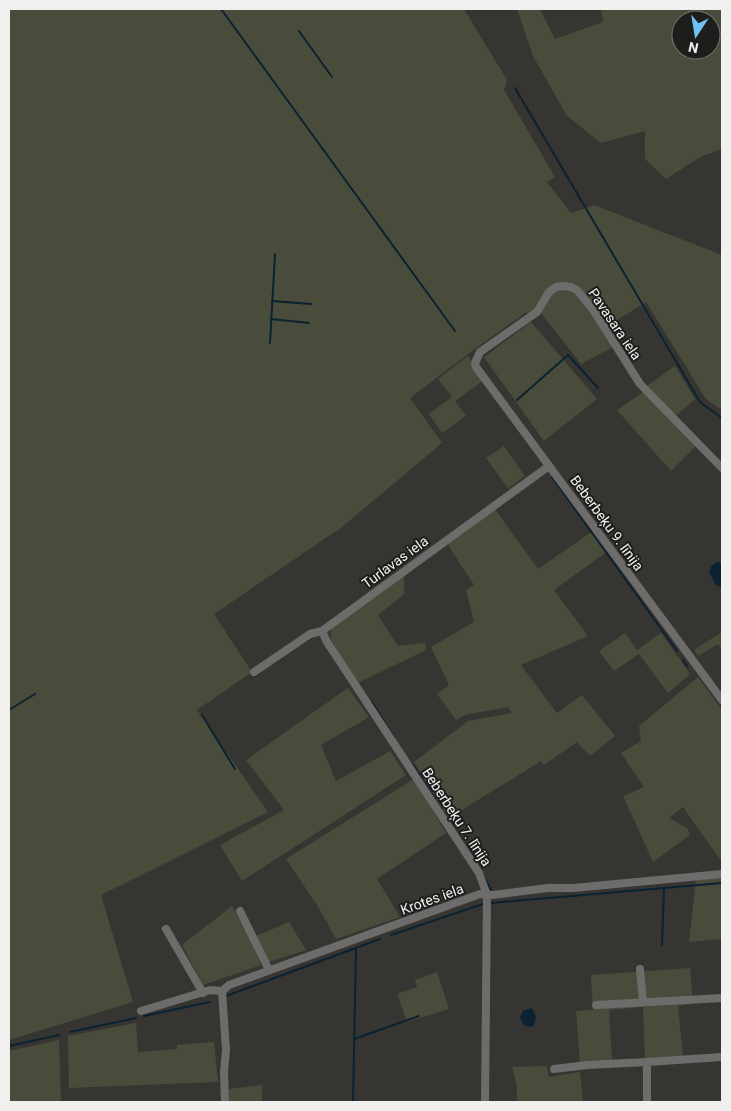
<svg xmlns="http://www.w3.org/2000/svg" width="731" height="1111" font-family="Roboto,sans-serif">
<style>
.green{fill:#4a4c3b;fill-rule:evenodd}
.water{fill:#0a2231}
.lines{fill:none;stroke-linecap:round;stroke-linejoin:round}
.stream{stroke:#0a2231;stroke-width:2}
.street{stroke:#6e6c6b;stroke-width:8}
.labels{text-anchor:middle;stroke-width:4;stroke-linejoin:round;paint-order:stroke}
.street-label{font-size:14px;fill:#f1f0ee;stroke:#1d1d1b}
</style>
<rect width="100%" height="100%" fill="#363532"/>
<!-- green -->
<g class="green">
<path d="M9 9H464L507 80 504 90 555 177 547 182 571 213 594 205 722 255V410L706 399 646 302 603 329 613 347 581 364 541 313H525L468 354 410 398 442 443 342 527 214 614 252 672 197 710 268 812 101 895 133 1002 9 1040Z"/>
<path d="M517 9H540L555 39 603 22 601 9H722V149L702 156 666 179 645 159V131L601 143 567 116 533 56ZM681 20H711V50H681Z"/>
<path d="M531 322 597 399 544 441 484 357Z"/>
<path d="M468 356 484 380 455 401 466 416 442 433 429 414 452 397 438 379Z"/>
<path d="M675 366 695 399 676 416 647 386Z"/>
<path d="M643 392 696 446 671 471 617 410Z"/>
<path d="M504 446 525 476 508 488 486 458Z"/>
<path d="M494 508 538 569 593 531 608 551 554 590 588 636 521 665 557 713 582 695 615 736 590 756 577 742 544 765 541 761 449 818 414 762 468 721 512 713 508 707 465 715 456 720 437 694 449 685 431 647 474 622 466 590 474 585 448 545Z"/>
<path d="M404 575V594L378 615 398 646 425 643 426 650 358 683 331 640V628Z"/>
<path d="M722 632V649L718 644 698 656 694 650Z"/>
<path d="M625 633 637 650 661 633 690 674 668 693 639 654 614 671 599 651Z"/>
<path d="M698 677 722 710V862L683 807 669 818 687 828 690 835 653 862 623 796 644 787 621 753 641 741 639 726Z"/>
<path d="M348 688 369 717 321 745 336 781 390 751 406 775 242 881 220 845 284 810 246 760Z"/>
<path d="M414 779 446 833 377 879 400 917 336 939 319 908 286 859Z"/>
<path d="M722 877V939L689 942 696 880Z"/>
<path d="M232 906 250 937 261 965 203 985 182 945Z"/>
<path d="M289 922 306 950 269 962 256 936Z"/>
<path d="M690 968 693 1004 678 1006 683 1056 645 1059 643 1007 609 1010 612 1061 580 1063 576 1011 593 1010 591 975Z"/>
<path d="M437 972 449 1009 407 1022 397 994 417 987 415 980Z"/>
<path d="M136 1023 138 1052 177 1049V1045L214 1042 218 1082 69 1088 68 1036Z"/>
<path d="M59 1040 61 1102H9V1051Z"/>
<path d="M547 1066 549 1077 580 1072 583 1102H517V1087L512 1067Z"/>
<path d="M262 1085V1102H229V1089Z"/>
</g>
<!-- water -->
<g class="water">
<path d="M717 562 722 563V587L716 585 709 572 711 566Z"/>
<path d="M531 1008 534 1011 536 1018 533 1026 528 1027 524 1025 520 1018 523 1011Z"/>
</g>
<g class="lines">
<!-- stream -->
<g class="stream">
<path d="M221 9 455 331"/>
<path d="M299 31 332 77"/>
<path d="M515 88 700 402 722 418"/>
<path d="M272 301 311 304"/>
<path d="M271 319 309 323"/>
<path d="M270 343 275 254"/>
<path d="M517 400 568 355 598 388"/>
<path d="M552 477 677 651"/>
<path d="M683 660 687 666"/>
<path d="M372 702 394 738"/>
<path d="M9 710 35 694"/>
<path d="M202 715 235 769"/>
<path d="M413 765 435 799"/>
<path d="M479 867 491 890"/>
<path d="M491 903 722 883"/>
<path d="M391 935 483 904"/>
<path d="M662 945 664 888"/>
<path d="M226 996 380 939"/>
<path d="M144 1016 210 1002"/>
<path d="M70 1032 136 1018"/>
<path d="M354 1039 419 1016"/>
<path d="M9 1046 59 1035"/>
<path d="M353 1102 356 948"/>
</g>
<!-- street -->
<g class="street">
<path d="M722 468 640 384 594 311 577 290 571 287 564 286 556 287 549 292 537 312 480 352 475 363 476 367 722 700"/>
<path d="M322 631 327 642 479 873 487 895 485 1102"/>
<path d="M254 672 310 634 322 631 549 466"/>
<path d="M240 911 269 970"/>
<path d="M166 929 203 993"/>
<path d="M640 969 643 1002"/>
<path d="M222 991 229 985 480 894 493 895 548 888H573L722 874"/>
<path d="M222 991 226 1050 224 1072 225 1102"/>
<path d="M596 1005 722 998"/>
<path d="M141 1011 210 990 222 991"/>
<path d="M554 1069 587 1065 647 1062"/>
<path d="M647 1102V1062L722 1057"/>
</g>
</g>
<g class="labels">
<!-- street labels -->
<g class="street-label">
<text transform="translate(615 324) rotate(56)" y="5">Pavasara iela</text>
<text transform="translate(607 523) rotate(54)" y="5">Beberbeķu 9. līnija</text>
<text transform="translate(395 562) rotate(-36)" y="5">Turlavas iela</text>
<text transform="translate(457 817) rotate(57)" y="5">Beberbeķu 7. līnija</text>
<text transform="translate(432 899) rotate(-20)" y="5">Krotes iela</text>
</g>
</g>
<!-- border -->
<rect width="731" height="1111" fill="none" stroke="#f1f0ee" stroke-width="20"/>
<!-- north arrow -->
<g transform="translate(696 35) rotate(192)"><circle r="24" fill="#1d1d1b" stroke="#72716f"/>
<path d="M0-4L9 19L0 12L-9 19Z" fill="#70c1f4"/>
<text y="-8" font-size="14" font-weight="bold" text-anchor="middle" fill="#f1f0ee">N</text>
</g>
</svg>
